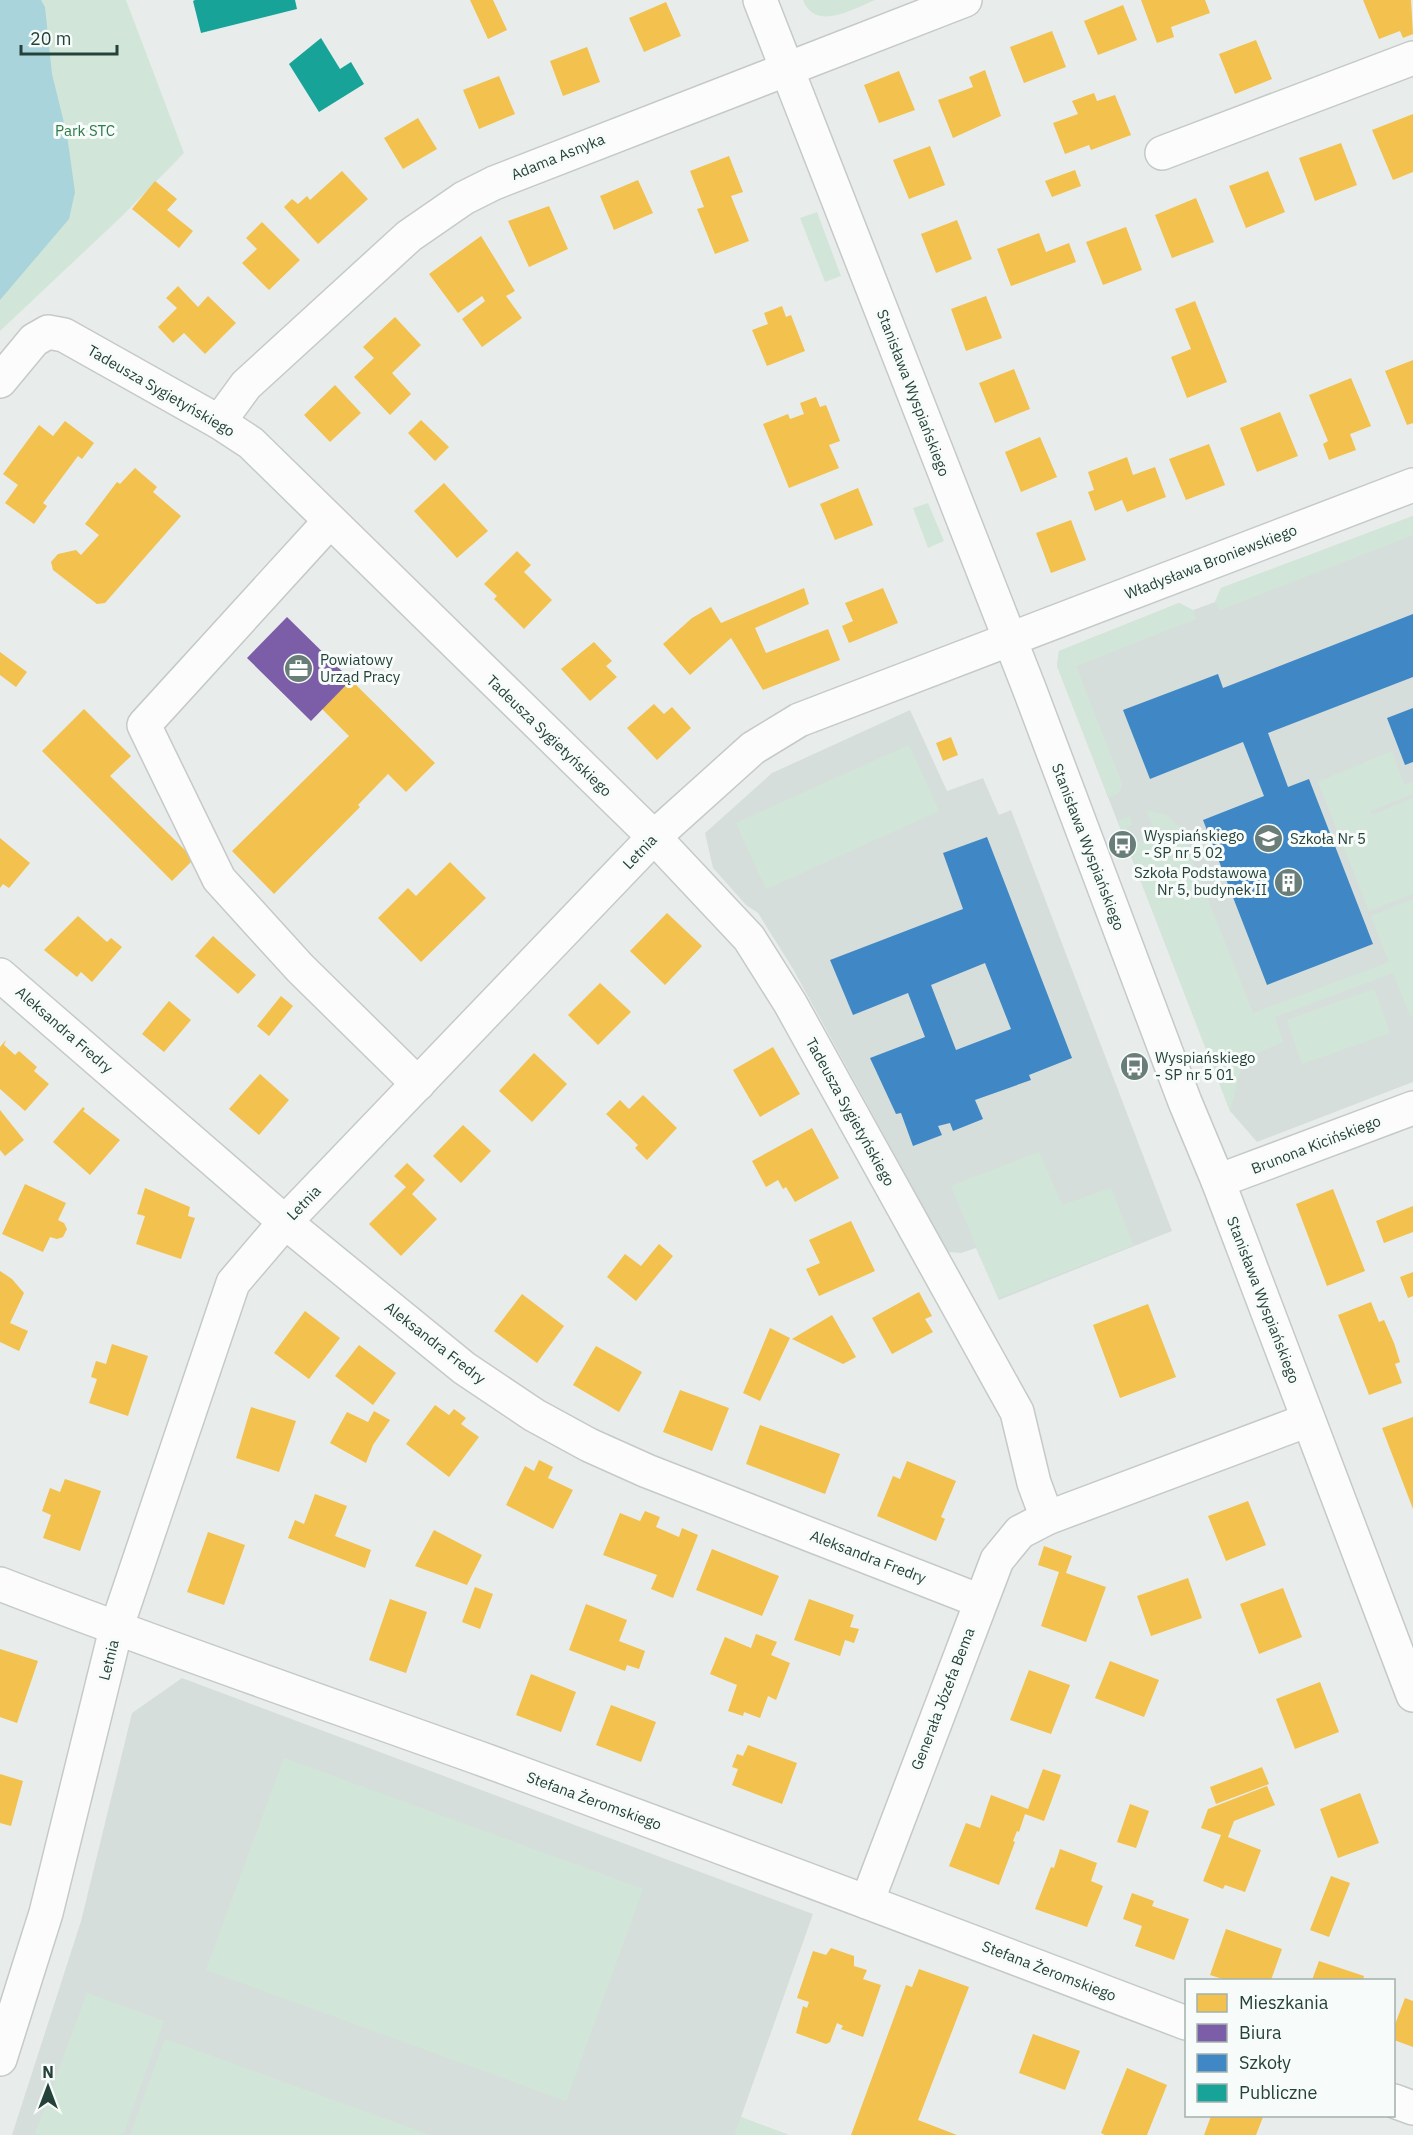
<svg xmlns="http://www.w3.org/2000/svg" width="1413" height="2135" font-family="'IBM Plex Sans',sans-serif">
<style>
.built{fill:#d6dedb}
.green{fill:#d1e6d8}
.water{fill:#a9d4db}
.homes{fill:#f2c14e}
.offices{fill:#7b5ea7}
.schools{fill:#3f88c5;fill-rule:evenodd}
.public{fill:#17a398}
.lines{fill:none;stroke-linecap:round;stroke-linejoin:round}
.minor-casing{stroke:#c5cac8;stroke-width:36}
.minor{stroke:#fcfcfc;stroke-width:33}
.labels{text-anchor:middle;stroke-width:6;stroke-linejoin:round;paint-order:stroke}
.park-label{font-size:15px;fill:#2d7a4b;stroke:#f7fbf9}
.street-label{font-size:15px;fill:#24423a;stroke:#f7fbf9}
.poi-label{font-size:15px;fill:#24423a;stroke:#f7fbf9;text-anchor:start}
</style>
<rect width="100%" height="100%" fill="#e8edeb"/>
<!-- built -->
<g class="built">
<path d="M1413 516V1082L1257 1142 1230 1111 1057 666 1059 651 1179 603 1193 610 1215 602 1221 588Z"/>
<path d="M910 710 947 791 983 778 999 815 1011 810 1172 1231 999 1300 976 1248 961 1253 948 1252 793 969 758 913 746 905 713 868 705 833 772 773Z"/>
<path d="M182 1678 813 1914 741 2117 789 2135H12L81 1921 132 1713Z"/>
</g>
<!-- green -->
<g class="green">
<path d="M0 0H126L184 153 121 217 0 331Z"/>
<path d="M803 0H875C853 9 815 32 803 0Z"/>
<path d="M817 212 841 276 825 282 800 218Z"/>
<path d="M928 503 944 541 928 548 913 508Z"/>
<path d="M1413 516V535L1220 610 1215 602 1221 588Z"/>
<path d="M1179 603 1193 610 1196 619 1076 666 1121 781 1122 787 1117 794 1109 798 1057 666 1059 651Z"/>
<path d="M909 745 939 811 766 889 736 823Z"/>
<path d="M1392 751 1404 785 1413 782V794L1370 811 1372 815 1413 798V894L1369 911 1318 782Z"/>
<path d="M1147 811 1167 815 1179 827 1253 1013 1389 962 1371 916 1413 899V1015L1410 1016 1393 973 1275 1017 1283 1042 1244 1058 1230 1111 1118 821 1130 816 1132 825 1126 828 1132 844 1156 835Z"/>
<path d="M1374 989 1390 1033 1302 1064 1287 1020Z"/>
<path d="M1039 1152 1062 1205 1111 1188 1133 1245 998 1298 951 1186Z"/>
<path d="M284 1758 643 1889 566 2101 206 1970Z"/>
<path d="M87 1993 164 2021 123 2135H38L35 2134Z"/>
<path d="M165 2039 430 2135H130Z"/>
<path d="M741 2117 789 2135H734Z"/>
</g>
<!-- water -->
<path class="water" d="M0 0H41L45 7 52 74 67 135 75 192 69 219 0 300Z"/>
<!-- homes -->
<g class="homes">
<path d="M470 0H493L507 30 488 39Z"/>
<path d="M1141 0H1205L1210 13 1171 27 1174 37 1157 43Z"/>
<path d="M1363 0H1411L1413 34 1403 38 1400 31 1379 39Z"/>
<path d="M666 2 681 36 644 52 629 18Z"/>
<path d="M1123 5 1137 40 1098 55 1084 21Z"/>
<path d="M1052 31 1066 67 1024 83 1010 47Z"/>
<path d="M1256 40 1272 79 1235 94 1219 54Z"/>
<path d="M587 47 600 82 563 96 550 61Z"/>
<path d="M985 70 1001 116 953 138 938 100 973 87 969 77Z"/>
<path d="M899 71 915 110 879 123 864 85Z"/>
<path d="M499 76 515 114 479 129 463 90Z"/>
<path d="M1094 93 1097 101 1115 95 1131 135 1091 150 1089 145 1065 154 1053 123 1078 114 1072 101Z"/>
<path d="M1413 114V172L1393 180 1372 130Z"/>
<path d="M418 118 437 149 403 169 384 138Z"/>
<path d="M1341 143 1357 185 1315 201 1299 158Z"/>
<path d="M930 146 945 185 909 199 893 160Z"/>
<path d="M729 156 743 192 731 196 749 241 715 254 697 209 704 207 690 171Z"/>
<path d="M1075 170 1081 186 1052 197 1045 181Z"/>
<path d="M342 171 368 199 318 244 284 207 292 199 298 204 307 196 310 200Z"/>
<path d="M1268 171 1285 212 1246 228 1229 186Z"/>
<path d="M638 180 653 213 614 230 600 196Z"/>
<path d="M155 181 177 199 167 210 193 231 179 248 132 209Z"/>
<path d="M1196 198 1214 242 1172 258 1155 215Z"/>
<path d="M549 206 568 249 529 267 508 221Z"/>
<path d="M957 220 972 259 936 273 921 234Z"/>
<path d="M262 222 300 260 269 290 242 263 257 249 246 238Z"/>
<path d="M1126 227 1142 270 1103 285 1086 242Z"/>
<path d="M1039 233 1046 252 1069 243 1076 262 1011 286 997 249Z"/>
<path d="M481 236 515 291 506 296 522 318 482 347 462 319 485 301 482 296 458 313 429 274Z"/>
<path d="M178 286 198 307 208 296 236 323 205 354 184 333 173 343 158 327 177 308 166 298Z"/>
<path d="M986 296 1002 338 966 351 951 309Z"/>
<path d="M1195 301 1227 382 1187 398 1171 357 1191 349 1175 309Z"/>
<path d="M782 306 786 317 791 315 805 351 767 366 752 330 768 324 764 313Z"/>
<path d="M395 317 421 345 392 373 411 394 390 415 354 377 374 358 363 347Z"/>
<path d="M1413 360V423L1407 425 1385 371Z"/>
<path d="M1014 369 1030 409 995 423 979 383Z"/>
<path d="M1351 378 1371 426 1350 434 1356 450 1329 460 1323 444 1328 441 1309 395Z"/>
<path d="M335 385 361 413 330 442 304 415Z"/>
<path d="M816 397 820 407 826 405 840 441 829 445 839 468 789 488 763 424 788 414 790 419 804 414 800 403Z"/>
<path d="M1280 412 1298 456 1257 472 1240 428Z"/>
<path d="M421 420 449 447 435 461 408 433Z"/>
<path d="M65 421 94 443 82 459 78 456 43 503 47 506 34 524 5 503 18 485 3 474 39 425 53 436Z"/>
<path d="M1040 437 1057 477 1021 492 1005 452Z"/>
<path d="M1209 444 1225 485 1186 500 1169 459Z"/>
<path d="M1127 457 1133 475 1155 467 1166 497 1127 512 1122 500 1095 511 1088 492 1094 490 1088 472Z"/>
<path d="M135 468 157 487 153 492 181 516 105 603 97 604 53 570 51 562 58 554 76 550 81 555 99 535 85 524 117 482 120 484Z"/>
<path d="M444 483 488 531 457 558 414 511Z"/>
<path d="M858 488 873 525 835 540 820 504Z"/>
<path d="M1071 520 1086 560 1051 573 1036 533Z"/>
<path d="M517 551 531 565 524 572 552 600 524 629 494 599 497 596 484 584Z"/>
<path d="M804 588 809 604 755 628 766 653 828 629 840 660 763 690 731 638 690 675 663 644 692 618 711 607 721 623Z"/>
<path d="M883 588 898 623 849 643 842 626 853 621 845 603Z"/>
<path d="M594 642 612 661 606 666 617 677 590 701 561 669Z"/>
<path d="M0 652 27 672 16 687 0 675Z"/>
<path d="M351 680 435 763 406 792 388 774 358 805 360 807 274 894 232 851 349 736 322 709Z"/>
<path d="M654 704 664 714 672 707 691 728 657 760 627 728Z"/>
<path d="M84 709 131 756 110 776 194 859 172 881 42 751Z"/>
<path d="M951 737 958 755 943 761 936 743Z"/>
<path d="M0 838 30 863 9 888 3 884 0 888Z"/>
<path d="M450 862 486 898 421 962 378 918 408 888 416 896Z"/>
<path d="M667 913 702 946 665 985 630 951Z"/>
<path d="M78 916 107 942 111 938 122 947 92 982 81 972 77 977 44 950Z"/>
<path d="M213 936 256 975 238 994 195 956Z"/>
<path d="M600 983 631 1012 598 1045 568 1015Z"/>
<path d="M281 996 293 1006 269 1036 257 1026Z"/>
<path d="M169 1001 191 1020 164 1052 142 1034Z"/>
<path d="M6 1040 4 1045 15 1055 19 1051 37 1067 34 1071 49 1084 25 1111 0 1089V1047Z"/>
<path d="M773 1047 800 1094 760 1117 733 1070Z"/>
<path d="M534 1053 567 1084 532 1122 499 1091Z"/>
<path d="M260 1074 289 1100 259 1135 229 1109Z"/>
<path d="M643 1095 677 1128 647 1160 635 1148 638 1145 606 1114 620 1100 629 1109Z"/>
<path d="M83 1107 85 1109 83 1111 120 1140 90 1175 53 1142Z"/>
<path d="M0 1110 24 1140 5 1156 0 1150Z"/>
<path d="M463 1125 491 1151 461 1183 433 1156Z"/>
<path d="M812 1128 839 1178 795 1202 786 1187 783 1189 778 1180 766 1187 752 1161Z"/>
<path d="M407 1163 425 1180 412 1194 437 1219 401 1256 369 1224 406 1187 394 1176Z"/>
<path d="M25 1184 66 1203 58 1220 64 1223 67 1229 63 1237 57 1239 50 1237 43 1252 2 1234Z"/>
<path d="M145 1188 190 1207 188 1216 195 1218 181 1259 136 1244 145 1216 137 1214Z"/>
<path d="M1333 1189 1365 1271 1327 1286 1296 1204Z"/>
<path d="M1413 1206V1232L1384 1243 1376 1221Z"/>
<path d="M851 1221 875 1271 819 1296 806 1269 820 1263 809 1240Z"/>
<path d="M659 1244 673 1256 636 1301 607 1277 625 1254 641 1266Z"/>
<path d="M0 1271 12 1279 24 1293 10 1323 28 1331 19 1351 0 1342Z"/>
<path d="M1413 1272V1296L1408 1298 1400 1277Z"/>
<path d="M919 1292 932 1316 925 1319 933 1332 892 1354 872 1318Z"/>
<path d="M522 1294 564 1326 537 1363 494 1331Z"/>
<path d="M1371 1302 1379 1322 1384 1320 1394 1343 1400 1362 1395 1364 1402 1383 1369 1395 1338 1315Z"/>
<path d="M1148 1304 1176 1377 1120 1398 1093 1325Z"/>
<path d="M305 1311 340 1338 309 1379 274 1353Z"/>
<path d="M832 1315 856 1357 843 1364 792 1339Z"/>
<path d="M770 1328 790 1338 760 1401 743 1393Z"/>
<path d="M112 1344 148 1356 128 1416 89 1403 97 1379 91 1377 96 1361 106 1364Z"/>
<path d="M359 1345 396 1373 373 1405 335 1376Z"/>
<path d="M596 1346 642 1372 619 1412 573 1385Z"/>
<path d="M680 1390 729 1408 712 1451 663 1432Z"/>
<path d="M435 1405 449 1415 454 1409 466 1418 461 1424 479 1437 449 1477 406 1444Z"/>
<path d="M251 1407 296 1421 279 1472 236 1458Z"/>
<path d="M374 1411 390 1420 373 1445 366 1463 330 1443 347 1412 368 1422Z"/>
<path d="M1413 1417V1509L1382 1428Z"/>
<path d="M760 1425 840 1454 825 1494 746 1464Z"/>
<path d="M539 1460 553 1467 548 1478 573 1490 553 1529 506 1505 525 1466 534 1471Z"/>
<path d="M907 1461 956 1481 941 1517 945 1519 936 1541 877 1516 893 1476 900 1479Z"/>
<path d="M65 1479 101 1491 80 1551 43 1538 51 1515 42 1511 50 1488 60 1492Z"/>
<path d="M315 1494 347 1506 335 1536 371 1550 365 1568 288 1538 295 1520 304 1524Z"/>
<path d="M1248 1501 1266 1545 1226 1561 1208 1516Z"/>
<path d="M645 1511 660 1517 656 1527 679 1537 682 1528 698 1535 673 1598 651 1589 657 1575 603 1555 620 1513 640 1521Z"/>
<path d="M434 1530 482 1555 467 1585 415 1566Z"/>
<path d="M208 1532 245 1545 224 1605 187 1592Z"/>
<path d="M1044 1546 1072 1556 1066 1573 1106 1587 1086 1642 1041 1626 1059 1572 1038 1565Z"/>
<path d="M712 1549 779 1576 762 1616 696 1590Z"/>
<path d="M1188 1578 1202 1618 1151 1636 1137 1596Z"/>
<path d="M475 1587 493 1594 480 1629 462 1622Z"/>
<path d="M1283 1588 1302 1637 1259 1654 1240 1604Z"/>
<path d="M390 1599 427 1612 406 1673 369 1660Z"/>
<path d="M809 1599 854 1615 850 1627 859 1629 854 1643 845 1640 840 1656 794 1640Z"/>
<path d="M586 1604 627 1620 619 1641 645 1651 639 1669 627 1665 625 1671 569 1650Z"/>
<path d="M756 1634 777 1642 771 1655 790 1663 776 1700 768 1696 760 1718 744 1712 743 1716 728 1711 737 1685 710 1674 725 1637 751 1648Z"/>
<path d="M0 1649 38 1661 17 1723 0 1717Z"/>
<path d="M1110 1661 1159 1680 1144 1717 1095 1698Z"/>
<path d="M1029 1670 1070 1685 1051 1734 1010 1720Z"/>
<path d="M531 1674 576 1692 561 1732 516 1715Z"/>
<path d="M1320 1682 1339 1732 1295 1749 1276 1699Z"/>
<path d="M611 1705 656 1722 641 1762 596 1745Z"/>
<path d="M748 1745 797 1763 782 1804 732 1785 738 1769 732 1767 737 1754 743 1756Z"/>
<path d="M1262 1767 1269 1784 1216 1804 1210 1787Z"/>
<path d="M1043 1769 1061 1775 1044 1821 1025 1814 1019 1832 1017 1831 1013 1841 1015 1842 999 1885 949 1866 966 1823 980 1828 991 1795 1028 1809Z"/>
<path d="M0 1774 23 1781 11 1826 0 1823Z"/>
<path d="M1267 1786 1275 1805 1234 1821 1228 1837 1261 1850 1245 1892 1225 1885 1223 1889 1203 1881 1221 1835 1201 1828 1208 1809Z"/>
<path d="M1360 1793 1379 1843 1338 1858 1320 1809Z"/>
<path d="M1130 1804 1149 1811 1136 1848 1117 1842Z"/>
<path d="M1060 1849 1097 1863 1091 1881 1103 1886 1087 1927 1035 1909 1051 1867 1054 1868Z"/>
<path d="M1331 1876 1350 1883 1329 1937 1310 1930Z"/>
<path d="M1132 1893 1154 1901 1152 1906 1189 1919 1174 1960 1135 1946 1142 1926 1123 1919Z"/>
<path d="M1226 1929 1282 1949 1271 1980H1226L1210 1975Z"/>
<path d="M831 1948 854 1956V1966L867 1970 863 1979 881 1985 863 2037 841 2029 843 2026 837 2023 830 2042 826 2044 796 2033 803 2006 807 2008 809 2002 797 1998 813 1951 826 1955Z"/>
<path d="M1319 1961 1364 1976 1363 1980H1312Z"/>
<path d="M919 1969 969 1987 918 2120 957 2135H851L906 1985 912 1987Z"/>
<path d="M1405 1998 1413 2001V2047L1394 2040V2027Z"/>
<path d="M1033 2034 1080 2051 1065 2090 1019 2073Z"/>
<path d="M1127 2068 1167 2085 1147 2135H1105L1101 2133Z"/>
<path d="M1211 2116H1259L1263 2117 1256 2135H1204Z"/>
</g>
<!-- offices -->
<path class="offices" d="M287 617 351 680 311 721 247 658Z"/>
<!-- schools -->
<g class="schools">
<path d="M1413 614V677L1268 733 1288 787 1309 779 1373 944 1267 985 1203 820 1264 796 1243 742 1150 779 1123 710 1218 674 1223 688Z"/>
<path d="M1413 708V762L1405 765 1387 718Z"/>
<path d="M987 837 1072 1058 1029 1075 1031 1080 975 1100 983 1119 953 1131 950 1123 938 1126 942 1135 913 1146 901 1113 896 1114 870 1058 925 1037 908 993 853 1015 830 960 963 909 943 853ZM985 963 1011 1029 956 1050 931 985Z"/>
</g>
<!-- public -->
<g class="public">
<path d="M195 0H295L297 9 201 33 193 1Z"/>
<path d="M321 38 340 69 351 62 364 84 319 112 289 64Z"/>
</g>
<g class="lines">
<defs>
<g id="minor">
<path d="M760 0 1029 688 1185 1102 1218 1181 1413 1695"/>
<path d="M1162 153 1413 58"/>
<path d="M0 381 34 340 48 332 64 335 219 422 251 443 654 837 749 938 790 1003 1017 1412 1034 1483 1047 1518"/>
<path d="M219 422 246 385 409 236 464 198 494 183 965 0"/>
<path d="M330 521 144 725 219 879 300 968 418 1084"/>
<path d="M0 975 285 1222 464 1368 534 1415 589 1445 647 1471 980 1601"/>
<path d="M1218 1181 1413 1108"/>
<path d="M0 1584C162 1647 326 1703 490 1762 723 1847 955 1935 1186 2023"/>
<path d="M867 1902 997 1560 1020 1532 1047 1518 1308 1420"/>
<path d="M0 2059 46 1913 116 1629 233 1283 285 1222 654 837 753 748 799 720 1413 485"/>
<path d="M1394 2101 1413 2108"/>
</g>
</defs>
<!-- minor casing -->
<use href="#minor" class="minor-casing"/>
<!-- minor -->
<use href="#minor" class="minor"/>
</g>
<!-- icons -->
<defs>
<symbol id="office-disc" viewBox="-11 -11 22 22"><circle r="9.5" fill="#697e78" stroke="#f7fbf9"/><path d="M-6-3h4V-5.5h4V-3h4V5H-6ZM-1-4.5V-3h2v-1.5ZM-6 0V1H6V0Z" fill="#fff"/></symbol>
<symbol id="school-disc" viewBox="-11 -11 22 22"><circle r="9.5" fill="#697e78" stroke="#f7fbf9"/><path d="M0-5L7-2L0 1L-7-2ZM-4 1L0 2.5L4 1V4Q0 6-4 4Z" fill="#fff"/></symbol>
<symbol id="bus-disc" viewBox="-11 -11 22 22"><circle r="9.5" fill="#697e78" stroke="#f7fbf9"/><path d="M-5-6H5V4H4V6H2V4H-2V6H-4V4H-5ZM-3.5-4V0h7V-4ZM-3.5 1.2v1.5H-2V1.2ZM2 1.2v1.5H3.5V1.2Z" fill="#fff"/></symbol>
<symbol id="building-disc" viewBox="-11 -11 22 22"><circle r="9.5" fill="#697e78" stroke="#f7fbf9"/><path d="M-4-6H4V6H1V3H-1V6H-4ZM-2.5-4.3h1.7v1.8h-1.7ZM.8-4.3h1.7v1.8H.8ZM-2.5-1h1.7V.8h-1.7ZM.8-1h1.7V.8H.8Z" fill="#fff"/></symbol>
</defs>
<g fill-rule="evenodd">
<use href="#office-disc" x="282" y="652" width="33" height="33"/>
<use href="#school-disc" x="1252" y="822" width="33" height="33"/>
<use href="#bus-disc" x="1106" y="828" width="33" height="33"/>
<use href="#building-disc" x="1272" y="866" width="33" height="33"/>
<use href="#bus-disc" x="1118" y="1050" width="33" height="33"/>
</g>
<g class="labels">
<!-- park labels -->
<g class="park-label">
<text x="85" y="136">Park STC</text>
</g>
<!-- street labels -->
<g class="street-label">
<text transform="translate(558 157) rotate(-22)" y="5">Adama Asnyka</text>
<text transform="translate(161 391) rotate(30)" y="5">Tadeusza Sygietyńskiego</text>
<text transform="translate(913 393) rotate(69)" y="5">Stanisława Wyspiańskiego</text>
<text transform="translate(1211 562) rotate(-21)" y="5">Władysława Broniewskiego</text>
<text transform="translate(549 736) rotate(44)" y="5">Tadeusza Sygietyńskiego</text>
<text transform="translate(1088 847) rotate(69)" y="5">Stanisława Wyspiańskiego</text>
<text transform="translate(640 852) rotate(-46)" y="5">Letnia</text>
<text transform="translate(64 1030) rotate(41)" y="5">Aleksandra Fredry</text>
<text transform="translate(850 1112) rotate(61)" y="5">Tadeusza Sygietyńskiego</text>
<text transform="translate(1316 1145) rotate(-21)" y="5">Brunona Kicińskiego</text>
<text transform="translate(304 1203) rotate(-46)" y="5">Letnia</text>
<text transform="translate(1263 1300) rotate(69)" y="5">Stanisława Wyspiańskiego</text>
<text transform="translate(435 1343) rotate(38)" y="5">Aleksandra Fredry</text>
<text transform="translate(868 1557) rotate(21)" y="5">Aleksandra Fredry</text>
<text transform="translate(109 1660) rotate(-76)" y="5">Letnia</text>
<text transform="translate(943 1699) rotate(-69)" y="5">Generała Józefa Bema</text>
<text transform="translate(594 1801) rotate(20)" y="5">Stefana Żeromskiego</text>
<text transform="translate(1049 1971) rotate(21)" y="5">Stefana Żeromskiego</text>
</g>
<!-- poi labels -->
<g class="poi-label">
<text x="320" y="665">Powiatowy<tspan x="320" dy="17">Urząd Pracy</tspan></text>
<text x="1144" y="841">Wyspiańskiego<tspan x="1144" dy="17">- SP nr 5 02</tspan></text>
<text x="1290" y="844">Szkoła Nr 5</text>
<text x="1267" y="878" text-anchor="end">Szkoła Podstawowa<tspan x="1267" dy="17">Nr 5, budynek II</tspan></text>
<text x="1155" y="1063">Wyspiańskiego<tspan x="1155" dy="17">- SP nr 5 01</tspan></text>
</g>
</g>
<!-- legend -->
<rect x="1185" y="1979" width="210" height="138" fill="#f7fbf9" stroke="#a3b1ad" stroke-width="1.5"/>
<rect x="1197" y="1994" width="30" height="18" fill="#f2c14e" stroke="#a3b1ad" stroke-width="1.5"/>
<text x="1239" y="2009" font-size="18" fill="#24423a">Mieszkania</text>
<rect x="1197" y="2024" width="30" height="18" fill="#7b5ea7" stroke="#a3b1ad" stroke-width="1.5"/>
<text x="1239" y="2039" font-size="18" fill="#24423a">Biura</text>
<rect x="1197" y="2054" width="30" height="18" fill="#3f88c5" stroke="#a3b1ad" stroke-width="1.5"/>
<text x="1239" y="2069" font-size="18" fill="#24423a">Szkoły</text>
<rect x="1197" y="2084" width="30" height="18" fill="#17a398" stroke="#a3b1ad" stroke-width="1.5"/>
<text x="1239" y="2099" font-size="18" fill="#24423a">Publiczne</text>
<!-- north arrow -->
<g transform="translate(48 2087)" stroke="#f7fbf9" stroke-width="4.5" paint-order="stroke">
<path d="M0-4.5L10 22L0 15L-10 22Z" fill="#24423a"/>
<text y="-9" font-size="16" font-weight="bold" text-anchor="middle" fill="#24423a">N</text>
</g>
<!-- scale -->
<path d="M21 45v9h96v-9" fill="none" stroke="#24423a" stroke-width="3"/>
<text x="30" y="45" font-size="18" fill="#24423a" stroke="#f7fbf9" stroke-width="4.5" paint-order="stroke">20 m</text>
</svg>
